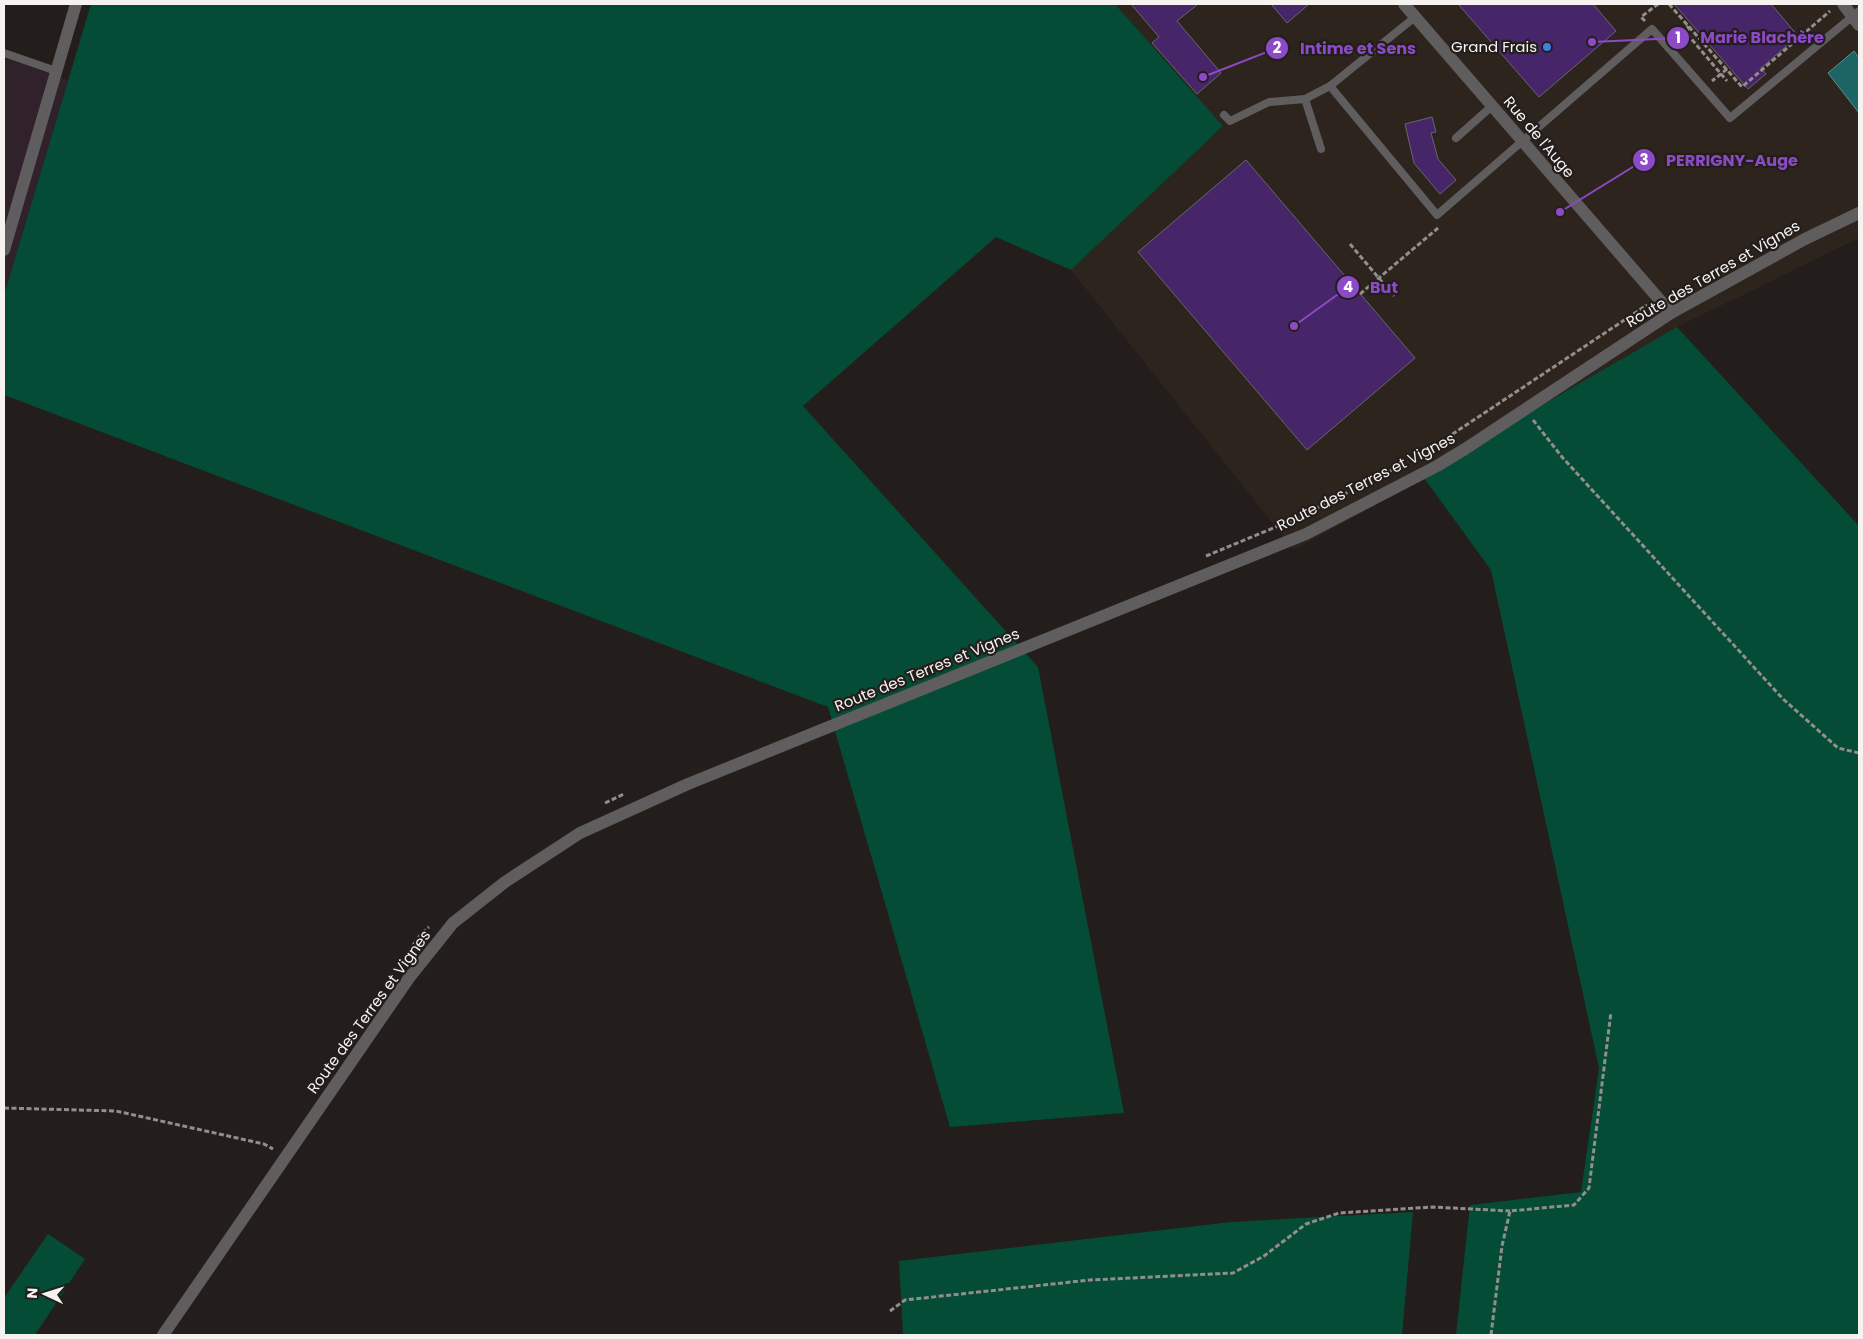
<svg xmlns="http://www.w3.org/2000/svg" width="1863" height="1339" font-family="Poppins,sans-serif">
<style>
.built{fill:#2e241e}
.industrial{fill:#31212b}
.green{fill:#044c36}
.water{fill:#1d6464;stroke:#5e8f8e}
.building{fill:#462568;stroke:#68666b}
.lines{fill:none;stroke-linecap:round;stroke-linejoin:round}
.path{stroke:#928e8c;stroke-width:3;stroke-dasharray:5 2.5;stroke-linecap:butt}
.service{stroke:#5f5d5d;stroke-width:8}
.minor{stroke:#5f5d5d;stroke-width:12}
.shop-dot{fill:#3f7fe0;stroke:#231e1c;stroke-width:2}
.labels{text-anchor:middle;stroke-width:4.5;stroke-linejoin:round;paint-order:stroke}
.poi-label{font-size:15px;fill:#f5f2f0;stroke:#231e1c;text-anchor:end}
.street-label{font-size:15px;fill:#f5f2f0;stroke:#231e1c}
.leader{fill:none;stroke:#8d4ac6;stroke-width:2}
.callout-dot{fill:#8d4ac6;stroke:#231e1c;stroke-width:2}
.mark-label{font-size:15px;text-anchor:middle;font-weight:bold;fill:#fff}
.callout-label{font-size:16px;text-anchor:middle;font-weight:bold;fill:#8d4ac6;stroke:#231e1c;stroke-width:4.5;stroke-linejoin:round;paint-order:stroke}
</style>
<rect width="100%" height="100%" fill="#231e1c"/>
<!-- built -->
<path class="built" d="M1115 4H1859V238L1677 327 1437 466 1424 478 1294 550 1071 270 1223 126Z"/>
<!-- industrial -->
<path class="industrial" d="M4 58 68 80 4 295Z"/>
<!-- green -->
<g class="green">
<path d="M91 4H1115L1223 126 1071 270 996 237 803 406 1038 667 1124 1113 950 1127 828 707 4 395V295Z"/>
<path d="M1677 327 1859 526V1335H1456L1470 1205 1581 1192 1599 1068 1491 570 1424 478 1437 466Z"/>
<path d="M1413 1212 1402 1335H903L899 1261 1231 1222Z"/>
<path d="M48 1234 85 1259 35 1335H4V1298Z"/>
</g>
<!-- water -->
<path class="water" d="M1854 51 1859 58V113L1828 73Z"/>
<!-- building -->
<g class="building">
<path d="M1131 4H1198L1177 21 1221 73 1197 94 1152 43 1159 37Z"/>
<path d="M1271 4H1309L1287 23Z"/>
<path d="M1458 4H1593L1616 31 1539 97Z"/>
<path d="M1674 4H1771L1798 36 1761 68 1766 74 1748 89Z"/>
<path d="M1432 117 1436 132 1431 133 1438 159 1456 180 1440 194 1414 163 1405 124Z"/>
<path d="M1246 160 1415 358 1307 450 1138 252Z"/>
</g>
<g class="lines">
<!-- path -->
<g class="path">
<path d="M1669 4 1742 87 1830 11"/>
<path d="M1645 21 1641 17 1658 4"/>
<path d="M1688 26V35L1721 74 1712 81"/>
<path d="M1675 36 1688 26"/>
<path d="M1727 69 1721 74 1727 81"/>
<path d="M1350 244 1394 296"/>
<path d="M1360 294 1438 228"/>
<path d="M1533 420 1562 457 1783 699 1838 748 1859 753"/>
<path d="M1421 455 1647 305"/>
<path d="M1206 556 1295 519 1402 465"/>
<path d="M605 803 624 794"/>
<path d="M409 951 421 934 429 927"/>
<path d="M4 1108 116 1111 264 1144 273 1149"/>
<path d="M890 1311 905 1300 1090 1280 1233 1273 1264 1256 1306 1224 1339 1213 1433 1207 1510 1211"/>
<path d="M1491 1335 1502 1246 1510 1211 1574 1205 1589 1188 1611 1012"/>
</g>
<!-- service -->
<g class="service">
<path d="M4 53 56 71"/>
<path d="M1330 86 1437 215 1652 29 1730 118 1859 11"/>
<path d="M1305 99 1321 149"/>
<path d="M1224 115 1230 121 1269 102 1305 99 1330 86 1415 17"/>
<path d="M1456 138 1492 106"/>
</g>
<!-- minor -->
<g class="minor">
<path d="M1404 4 1671 313"/>
<path d="M1843 4 1859 25"/>
<path d="M4 250 76 4"/>
<path d="M163 1335 409 978 453 923 505 882 580 833 688 784 1306 534 1437 466 1465 449 1671 313 1805 239 1859 213"/>
</g>
</g>
<!-- markers -->
<circle class="shop-dot" cx="1547" cy="47" r="5"/>
<g class="labels">
<!-- poi labels -->
<g class="poi-label">
<text x="1537" y="52">Grand Frais</text>
</g>
<!-- street labels -->
<g class="street-label">
<text transform="translate(1539 137) rotate(50)" y="5">Rue de l'Auge</text>
<text transform="translate(1713 274) rotate(-30)" y="5">Route des Terres et Vignes</text>
<text transform="translate(1366 482) rotate(-27)" y="5">Route des Terres et Vignes</text>
<text transform="translate(927 670) rotate(-22)" y="5">Route des Terres et Vignes</text>
<text transform="translate(369 1012) rotate(-54)" y="5">Route des Terres et Vignes</text>
</g>
</g>
<!-- callouts -->
<path class="leader" d="M1592 42L1678 38M1203 77L1277 48M1560 212L1644 160M1294 326L1348 287"/>
<g class="callout-dot">
<circle cx="1592" cy="42" r="5"/>
<circle cx="1203" cy="77" r="5"/>
<circle cx="1560" cy="212" r="5"/>
<circle cx="1294" cy="326" r="5"/>
<circle cx="1678" cy="38" r="12"/>
<circle cx="1277" cy="48" r="12"/>
<circle cx="1644" cy="160" r="12"/>
<circle cx="1348" cy="287" r="12"/>
</g>
<g class="mark-label">
<text x="1678" y="43">1</text>
<text x="1277" y="53">2</text>
<text x="1644" y="165">3</text>
<text x="1348" y="292">4</text>
</g>
<g class="callout-label">
<text x="1762" y="43">Marie Blachère</text>
<text x="1358" y="54">Intime et Sens</text>
<text x="1732" y="166">PERRIGNY-Auge</text>
<text x="1384" y="293">But</text>
</g>
<!-- border -->
<rect width="1863" height="1339" fill="none" stroke="#f5f2f0" stroke-width="10"/>
<!-- north arrow -->
<g transform="translate(45 1294) rotate(274)" stroke="#231e1c" stroke-width="4" paint-order="stroke">
<path d="M0-4L9 19L0 12L-9 19Z" fill="#f5f2f0"/>
<text y="-8" font-size="14" font-weight="bold" text-anchor="middle" fill="#f5f2f0">N</text>
</g>
</svg>
